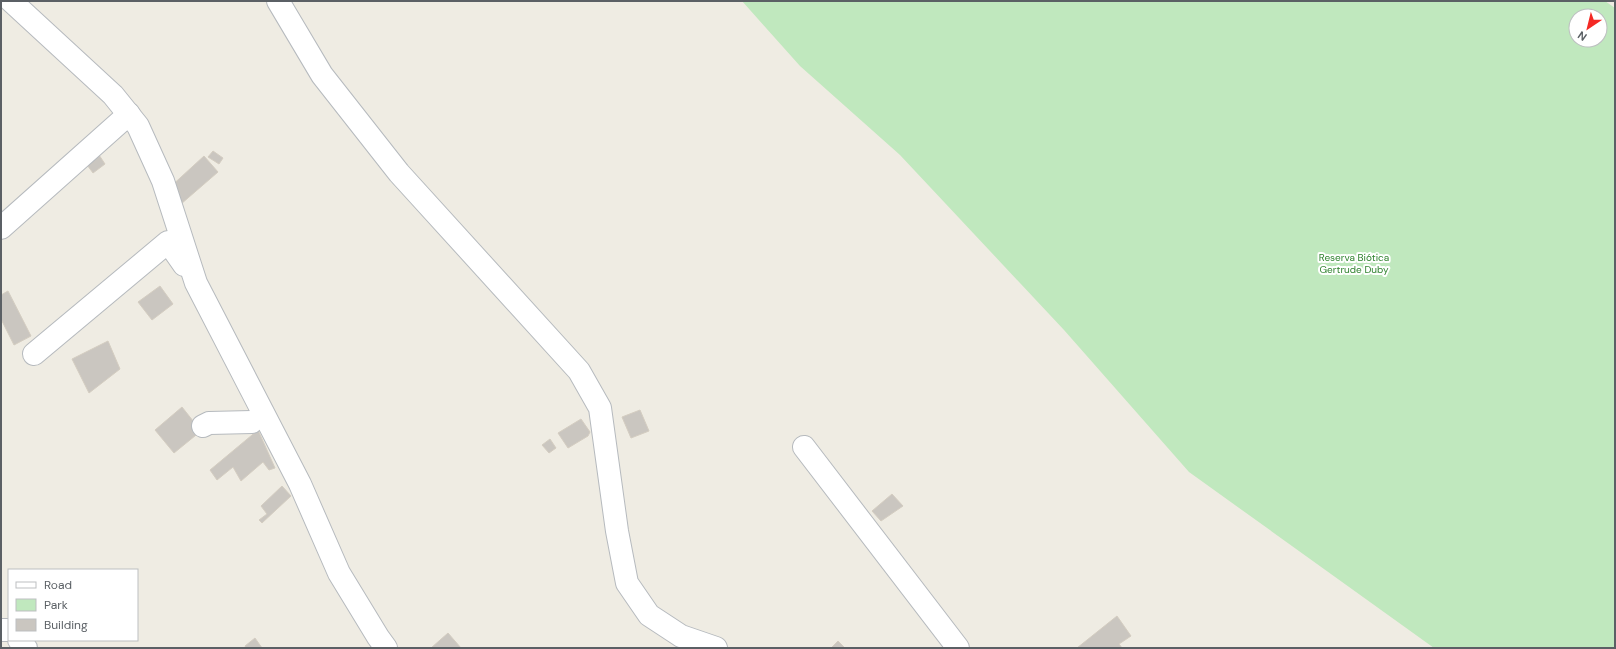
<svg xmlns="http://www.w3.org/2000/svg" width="1616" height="649" font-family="'DM Sans',sans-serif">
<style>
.green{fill:#c0e8be;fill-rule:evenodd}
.building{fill:#cac6c0;stroke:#d4cdc1}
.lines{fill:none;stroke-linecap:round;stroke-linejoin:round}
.minor-casing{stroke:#b6babe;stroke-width:24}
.minor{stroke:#fff;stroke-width:22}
.labels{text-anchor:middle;stroke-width:4;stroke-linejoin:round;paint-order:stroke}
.park-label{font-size:10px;fill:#2f822e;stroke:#fff}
</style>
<rect width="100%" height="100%" fill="#efece3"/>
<!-- green -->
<path class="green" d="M742 1H1605L1615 8V648H1434L1189 472 1064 330 900 155 800 66ZM1576 16H1600V40H1576Z"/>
<!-- building -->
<g class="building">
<path d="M95 149 105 164 93 173 82 158Z"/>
<path d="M213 151 223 158 219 164 208 157Z"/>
<path d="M204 156 218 172 181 204 168 189Z"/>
<path d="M160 286 173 304 152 320 138 302Z"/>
<path d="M8 291 31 336 14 345 1 319V295Z"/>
<path d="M108 341 120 369 89 393 72 359Z"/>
<path d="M182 407 201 431 174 453 155 430Z"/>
<path d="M640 410 649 431 631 438 622 417Z"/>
<path d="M581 419 590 432 588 436 568 448 558 433Z"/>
<path d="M258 430 275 468 269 470 263 462 241 481 233 467 217 480 210 470Z"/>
<path d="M550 439 556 448 549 453 542 445Z"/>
<path d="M282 486 291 496 262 523 259 520 267 514 261 506Z"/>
<path d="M892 494 903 506 881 521 872 511Z"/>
<path d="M1117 616 1131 636 1119 644 1122 648H1077Z"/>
<path d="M448 633 461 648H431Z"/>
<path d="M255 638 262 648H246L245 646Z"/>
<path d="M838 641 845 648H831Z"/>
</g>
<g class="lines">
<defs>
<g id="minor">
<path d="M11 1 113 95 138 126 163 181 196 283 300 484 339 573 378 637 386 648"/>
<path d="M278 1 322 75 399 173 579 371 600 408 617 531 627 583 649 615 681 636 716 648"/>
<path d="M1 228 129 114"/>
<path d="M34 354 168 242 184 265"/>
<path d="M203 426 209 423 252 422"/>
<path d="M804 447 958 648"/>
<path d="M1 630H9"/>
<path d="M19 640 26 648"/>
</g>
</defs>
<!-- minor casing -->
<use href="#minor" class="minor-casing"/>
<!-- minor -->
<use href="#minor" class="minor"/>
</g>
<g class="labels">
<!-- park labels -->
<g class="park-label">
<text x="1354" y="261">Reserva Biótica<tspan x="1354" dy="12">Gertrude Duby</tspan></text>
</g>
</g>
<!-- border -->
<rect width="1616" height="649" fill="none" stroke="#5b6065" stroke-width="4"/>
<!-- legend -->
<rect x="8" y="569" width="130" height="72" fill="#ffffff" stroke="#bdbfc1"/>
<rect x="16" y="582" width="20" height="6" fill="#ffffff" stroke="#bdbfc1"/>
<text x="44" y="589" font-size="12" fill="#5b6065">Road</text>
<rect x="16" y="599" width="20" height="12" fill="#c0e8be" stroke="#bdbfc1"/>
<text x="44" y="609" font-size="12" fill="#5b6065">Park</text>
<rect x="16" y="619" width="20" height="12" fill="#cac6c0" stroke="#bdbfc1"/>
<text x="44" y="629" font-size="12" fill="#5b6065">Building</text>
<!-- north arrow -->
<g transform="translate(1588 28) rotate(215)"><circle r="19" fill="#ffffff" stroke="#bdbfc1"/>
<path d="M0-3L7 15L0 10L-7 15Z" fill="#f42924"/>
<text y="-6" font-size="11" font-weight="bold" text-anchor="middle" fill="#5b6065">N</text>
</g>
</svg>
